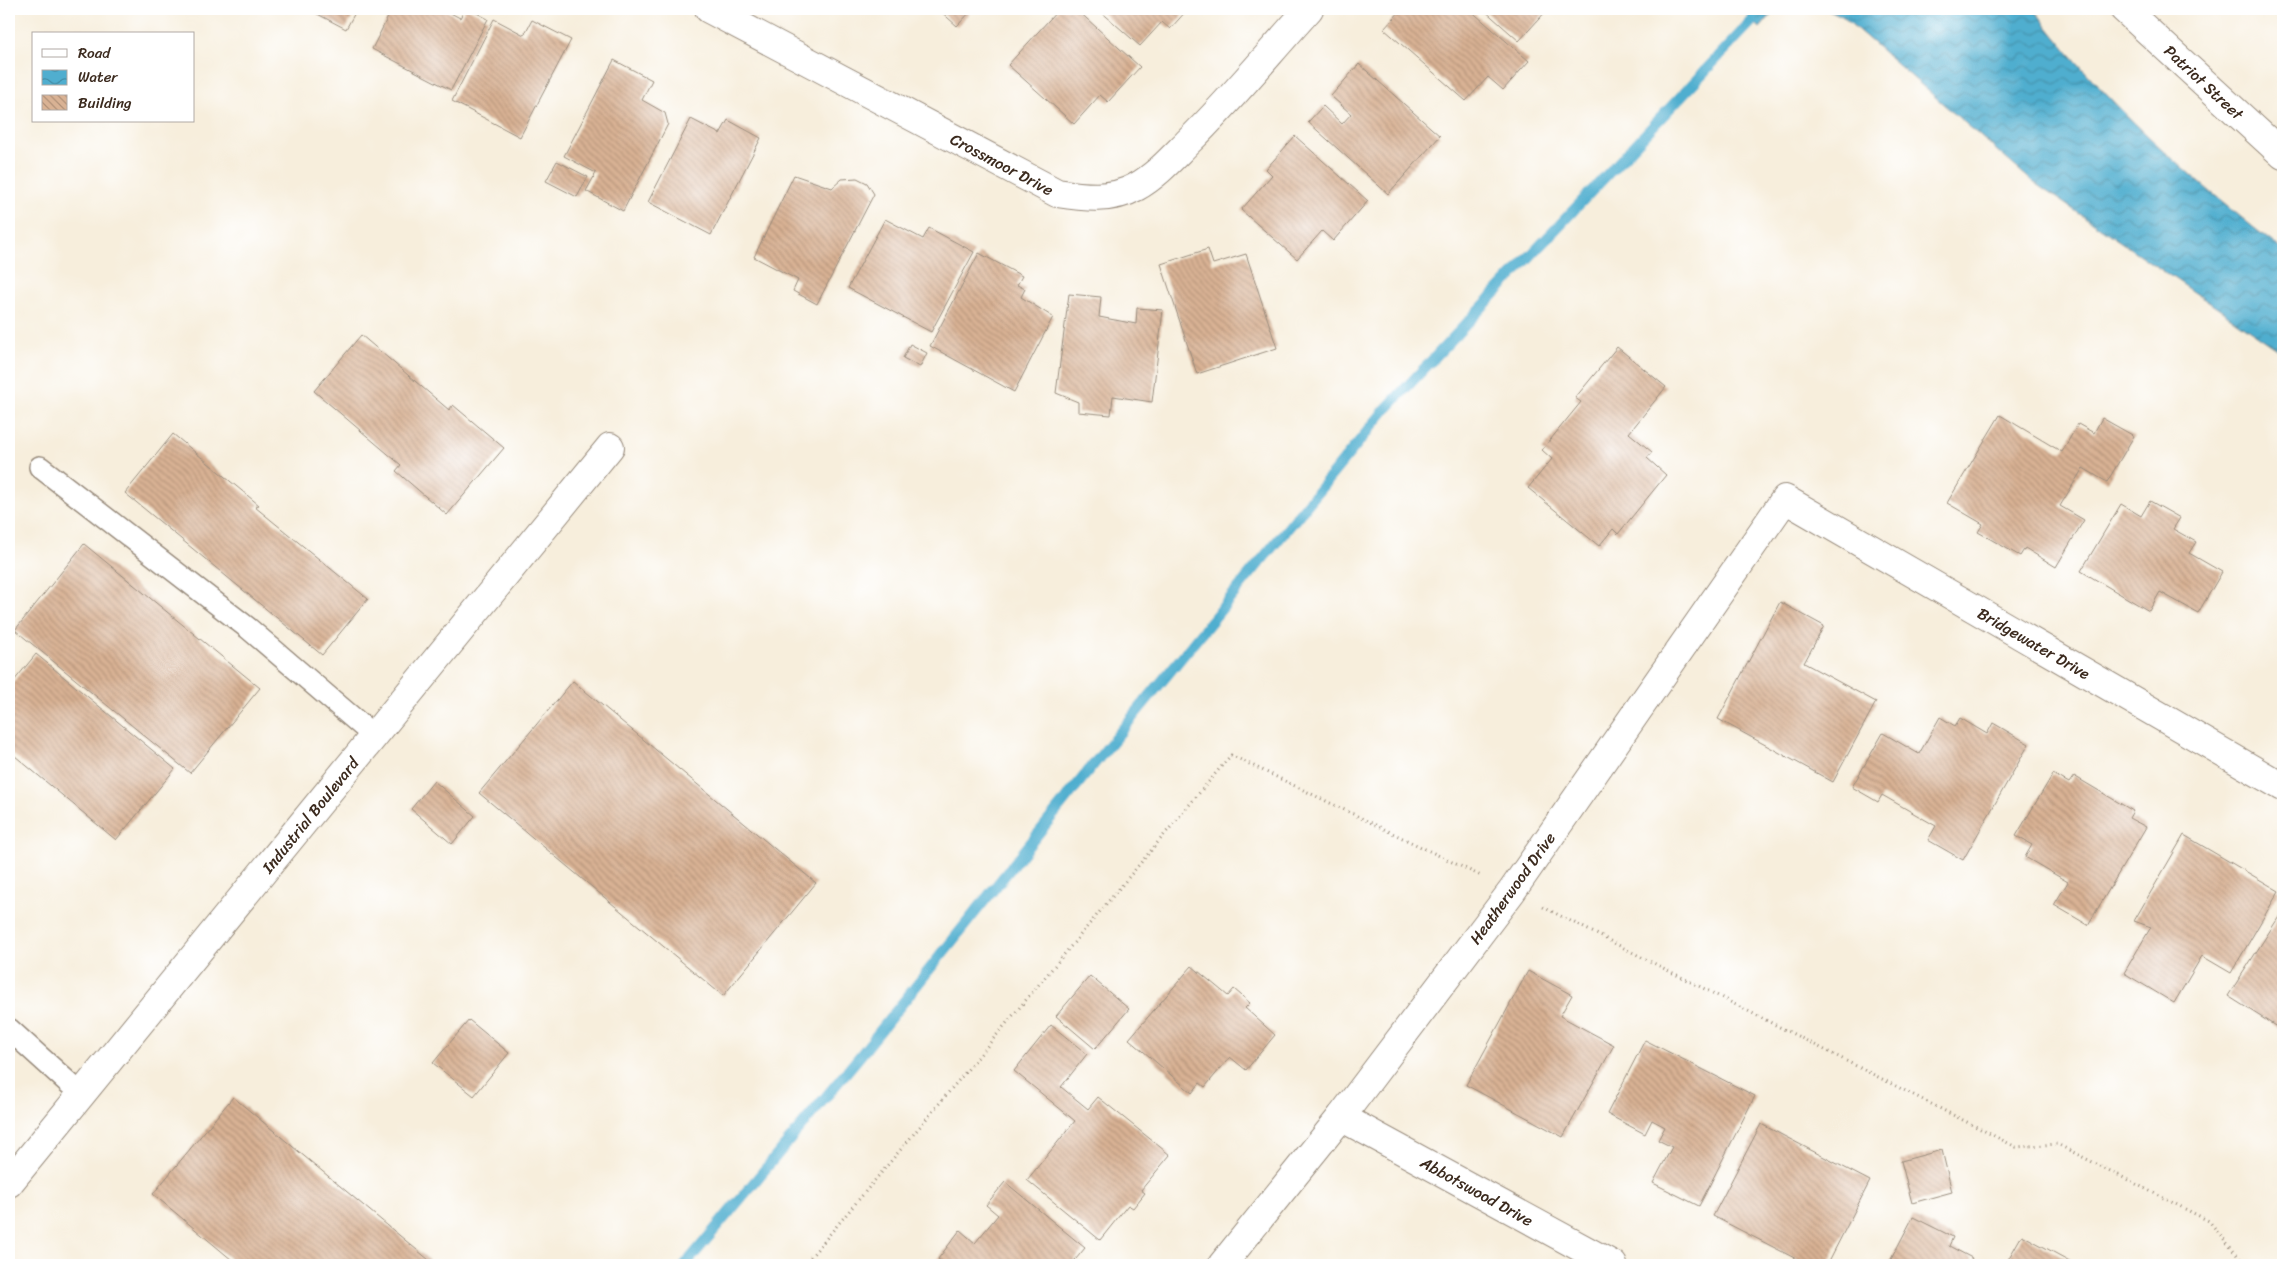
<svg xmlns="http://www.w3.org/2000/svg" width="2292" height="1274" font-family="Sriracha,sans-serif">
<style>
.water{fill:url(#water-waves);stroke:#466c76}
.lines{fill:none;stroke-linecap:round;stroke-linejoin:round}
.stream{stroke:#50aecf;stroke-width:11}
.building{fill:url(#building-back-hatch)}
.service-casing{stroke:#998c7d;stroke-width:24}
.minor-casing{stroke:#998c7d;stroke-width:30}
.secondary-casing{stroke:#998c7d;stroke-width:30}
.path{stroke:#998c7d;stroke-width:3;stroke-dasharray:1 4;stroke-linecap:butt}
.service{stroke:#fff;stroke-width:21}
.minor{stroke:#fff;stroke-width:28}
.secondary{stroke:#fff;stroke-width:28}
.labels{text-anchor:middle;stroke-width:5;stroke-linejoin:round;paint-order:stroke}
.street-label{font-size:16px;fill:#3b2a1e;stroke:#fff}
</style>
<defs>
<pattern id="water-waves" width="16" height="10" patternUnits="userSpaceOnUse" patternTransform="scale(1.25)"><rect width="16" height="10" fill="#50aecf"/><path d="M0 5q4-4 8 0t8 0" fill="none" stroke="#448ea7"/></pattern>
<pattern id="building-back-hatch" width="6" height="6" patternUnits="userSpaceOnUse" patternTransform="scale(1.25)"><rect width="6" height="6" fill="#d9b294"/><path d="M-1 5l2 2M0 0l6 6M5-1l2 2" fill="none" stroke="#b19178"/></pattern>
</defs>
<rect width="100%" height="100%" fill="#fff"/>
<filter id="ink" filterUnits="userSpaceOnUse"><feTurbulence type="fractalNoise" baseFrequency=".02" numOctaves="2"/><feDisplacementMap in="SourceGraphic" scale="10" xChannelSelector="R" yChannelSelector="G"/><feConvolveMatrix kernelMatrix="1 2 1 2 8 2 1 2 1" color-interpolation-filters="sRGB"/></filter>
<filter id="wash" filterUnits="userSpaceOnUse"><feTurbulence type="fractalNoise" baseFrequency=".0096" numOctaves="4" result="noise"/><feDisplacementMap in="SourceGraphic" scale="20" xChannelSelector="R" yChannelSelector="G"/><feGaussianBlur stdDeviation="1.12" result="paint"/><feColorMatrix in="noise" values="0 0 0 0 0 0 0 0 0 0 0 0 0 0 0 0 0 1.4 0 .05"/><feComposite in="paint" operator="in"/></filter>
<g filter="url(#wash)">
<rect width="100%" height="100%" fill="#f7eedc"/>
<!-- water -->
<g class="water">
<path d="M1752 9H1785L1771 15 1760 28 1747 15Z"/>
<path d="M1827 9H1863L1870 14 1873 9H2034C2088 81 2153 145 2223 202 2243 219 2262 235 2283 250V353L2033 182 1842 16Z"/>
</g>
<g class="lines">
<!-- stream -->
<path class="stream" d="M685 1265 860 1056 1098 759 1385 410 1753 20"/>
</g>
<g id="blocks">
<!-- building -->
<g class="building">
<path d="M308 9H357L346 29Z"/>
<path d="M392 9H443L460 18 465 9H469L488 19 451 90 372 49Z"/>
<path d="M938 9H973L957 26Z"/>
<path d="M1059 9H1076L1140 67 1108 102 1100 95 1074 124 1008 65Z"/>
<path d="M1098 9H1188L1170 29 1162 22 1140 46Z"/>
<path d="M1402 9H1421L1425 12 1428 9H1469L1529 61 1503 90 1488 77 1466 101 1384 29Z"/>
<path d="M1483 9H1548L1519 41Z"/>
<path d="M494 19 524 35 532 20 571 40 520 137 452 101Z"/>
<path d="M614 60 652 80 642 100 665 113 668 124 623 211 586 191 596 173 564 156Z"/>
<path d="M1359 64 1440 136 1388 194 1308 122 1323 106 1342 124 1351 114 1331 96Z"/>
<path d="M691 119 720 134 728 120 761 138 711 235 648 202Z"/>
<path d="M1295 136 1368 201 1333 241 1322 231 1297 259 1241 210 1272 175 1266 169Z"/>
<path d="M557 161 588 177 577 197 546 181Z"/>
<path d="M794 175 832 188 842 179 857 178 867 183 874 194 817 304 793 291 798 280 754 257Z"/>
<path d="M885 219 923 239 929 228 974 252 931 332 848 288Z"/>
<path d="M1208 249 1213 264 1246 254 1277 348 1197 374 1161 264Z"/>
<path d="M979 253 1022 276 1017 285 1025 289 1021 297 1053 317 1014 392 930 346Z"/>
<path d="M1069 294 1101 297 1099 317 1136 324 1137 308 1163 310 1152 402 1113 396 1111 415 1078 412V402L1056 393Z"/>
<path d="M361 335 449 410 453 405 504 448 447 515 396 471 401 465 314 391Z"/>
<path d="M910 344 927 353 920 367 903 358Z"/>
<path d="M1617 347 1666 387 1629 433 1652 452 1647 458 1666 475 1618 534 1613 529 1599 546 1528 488 1552 459 1542 450 1581 402 1575 398Z"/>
<path d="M2000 415 2062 452 2078 424 2094 433 2102 418 2134 436 2107 482 2083 468 2060 506 2084 520 2056 567 2025 548 2020 556 1978 532 1983 524 1947 503Z"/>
<path d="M173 434 259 505 255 507 368 599 322 655 125 493Z"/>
<path d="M2150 501 2180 518 2173 529 2196 542 2189 553 2222 572 2198 613 2160 592 2149 611 2081 571 2121 504 2141 516Z"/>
<path d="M84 544 260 688 190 773 15 630Z"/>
<path d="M1780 602 1824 626 1804 663 1876 702 1833 782 1718 719Z"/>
<path d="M36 654 175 769 116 840 9 751V687Z"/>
<path d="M573 681 816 883 723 996 479 793Z"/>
<path d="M1940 717 1955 726 1960 718 1987 734 1993 723 2029 744 1963 860 1928 840 1936 826 1882 795 1878 802 1852 787 1883 733 1919 754Z"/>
<path d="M2053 774 2069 783 2074 776 2133 811 2129 818 2146 827 2088 925 2054 905 2068 882 2025 857 2032 845 2016 836Z"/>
<path d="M434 781 475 816 452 844 411 809Z"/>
<path d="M2184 835 2279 891 2231 973 2202 956 2174 1003 2124 973 2151 927 2134 921Z"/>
<path d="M2282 912 2283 1023 2280 1029 2228 996Z"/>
<path d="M1192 966 1228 996 1234 989 1250 1003 1245 1008 1275 1035 1246 1070 1230 1057 1205 1087 1200 1083 1192 1093 1129 1039Z"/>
<path d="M1528 971 1572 995 1560 1016 1614 1045 1563 1137 1466 1085Z"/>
<path d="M1090 976 1129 1009 1095 1049 1056 1016Z"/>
<path d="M469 1020 509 1053 474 1096 433 1063Z"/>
<path d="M1051 1025 1087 1054 1061 1087 1088 1109 1098 1097 1170 1155 1141 1190 1145 1193 1133 1208 1128 1205 1100 1240 1027 1180 1075 1121 1014 1071Z"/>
<path d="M1645 1040 1755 1096 1699 1206 1653 1183 1672 1147 1658 1140 1665 1127 1652 1120 1645 1134 1607 1114Z"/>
<path d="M233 1097 435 1265H238L153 1194Z"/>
<path d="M1761 1124 1870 1181 1827 1265H1808L1713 1216Z"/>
<path d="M1942 1150 1952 1192 1912 1203 1901 1161Z"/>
<path d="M1005 1182 1085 1248 1071 1265H946L938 1259 960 1230 975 1243 998 1215 986 1205Z"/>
<path d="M1913 1217 1953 1237 1949 1246 1972 1258 1969 1265H1888Z"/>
<path d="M2022 1235 2077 1265H2005Z"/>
</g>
</g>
</g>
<g filter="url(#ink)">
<use href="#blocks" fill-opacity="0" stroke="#998c7d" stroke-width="1"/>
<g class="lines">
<defs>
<g id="service">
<path d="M40 467 248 628 374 736"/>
<path d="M9 1029 82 1095"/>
</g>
<g id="minor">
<path d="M709 9 1057 193C1083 197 1112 201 1136 187 1156 176 1172 158 1188 142 1231 100 1269 53 1309 9"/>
<path d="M1341 1117 1613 1265"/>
<path d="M9 1183 610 447"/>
<path d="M1222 1265 1341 1117 1512 891 1785 499 2283 787"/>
</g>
<path id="secondary" d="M2124 9 2283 155"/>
</defs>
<!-- service casing -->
<use href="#service" class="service-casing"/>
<!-- minor casing -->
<use href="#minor" class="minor-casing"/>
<!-- secondary casing -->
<use href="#secondary" class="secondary-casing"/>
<!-- path -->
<g class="path">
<path d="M1543 907 2016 1147 2057 1144 2209 1221 2245 1265"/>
<path d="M804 1265 1231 755 1481 876"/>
</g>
<!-- service -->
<use href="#service" class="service"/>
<!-- minor -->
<use href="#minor" class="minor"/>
<!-- secondary -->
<use href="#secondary" class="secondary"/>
</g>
</g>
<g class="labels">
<!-- street labels -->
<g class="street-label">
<text transform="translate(2204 82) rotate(43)" y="6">Patriot Street</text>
<text transform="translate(1002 164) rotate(28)" y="6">Crossmoor Drive</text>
<text transform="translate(2034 643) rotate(30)" y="6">Bridgewater Drive</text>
<text transform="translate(310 815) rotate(-51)" y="6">Industrial Boulevard</text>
<text transform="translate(1512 888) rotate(-54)" y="6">Heatherwood Drive</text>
<text transform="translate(1477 1191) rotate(29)" y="6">Abbotswood Drive</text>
</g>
</g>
<!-- margin -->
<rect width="2292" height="1274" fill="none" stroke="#fff" stroke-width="30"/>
<!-- legend -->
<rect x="32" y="32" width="162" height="90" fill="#ffffff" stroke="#b1aaa5"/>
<rect x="42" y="49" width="25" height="8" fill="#ffffff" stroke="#b1aaa5"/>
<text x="78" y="58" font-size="15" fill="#3b2a1e">Road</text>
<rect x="42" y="70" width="25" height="15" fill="url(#water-waves)" stroke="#b1aaa5"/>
<text x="78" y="82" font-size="15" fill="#3b2a1e">Water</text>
<rect x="42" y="95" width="25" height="15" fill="url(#building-back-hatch)" stroke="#b1aaa5"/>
<text x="78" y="108" font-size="15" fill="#3b2a1e">Building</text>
</svg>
